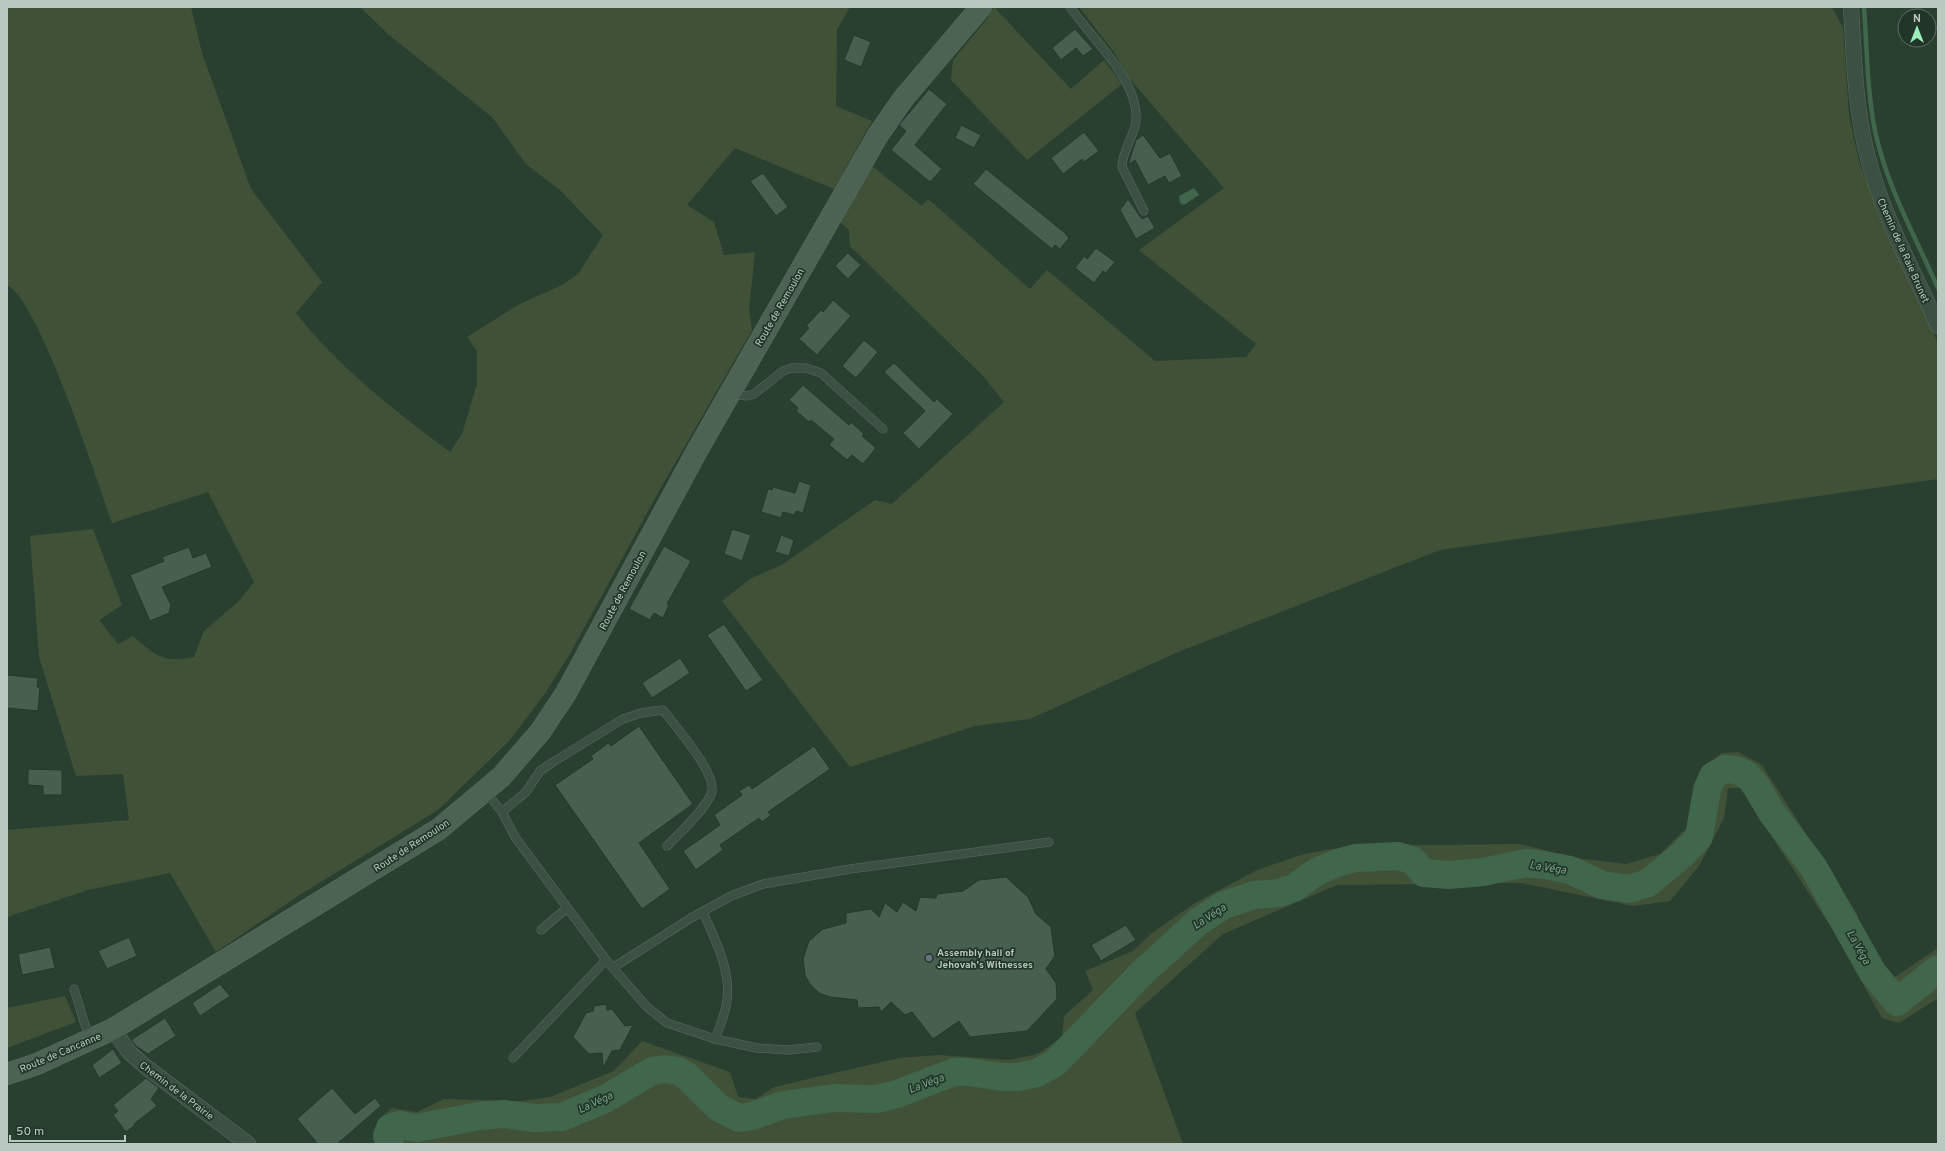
<svg xmlns="http://www.w3.org/2000/svg" width="1945" height="1151" font-family="Overpass,sans-serif">
<style>
.green{fill:#415138}
.water{fill:#40664c}
.lines{fill:none;stroke-linecap:round;stroke-linejoin:round}
.stream{stroke:#40664c;stroke-width:4.5}
.river{stroke:#40664c;stroke-width:28}
.building{fill:#465f4f;stroke:#24372b}
.service-casing{stroke:#5b6d62;stroke-width:9}
.minor-casing{stroke:#5b6d62;stroke-width:16}
.secondary-casing{stroke:#5b6d62;stroke-width:22}
.service{stroke:#3d5044;stroke-width:8}
.minor{stroke:#3d5044;stroke-width:15}
.secondary{stroke:#4c6354;stroke-width:21}
.worship-dot{fill:#6b7280;stroke:#223529;stroke-width:1.5}
.labels{text-anchor:middle;stroke-width:3.5;stroke-linejoin:round;paint-order:stroke}
.street-label{font-size:10px;fill:#bacac0;stroke:#223529}
.poi-label{font-size:10px;font-weight:bold;fill:#bacac0;stroke:#223529;text-anchor:start}
.water-label{font-size:11px;font-style:italic;fill:#77a586;stroke:#223529}
</style>
<rect width="100%" height="100%" fill="#294031"/>
<!-- green -->
<g class="green">
<path d="M7 7H191L202 53 251 189 322 282 296 313C339 368 394 410 450 452L462 434 477 384V351L467 337 518 305 562 285 578 274 603 235 561 191 526 164 492 117 389 35 360 7H850L837 30 836 106 872 121 834 189 735 148 687 205 714 222 724 255 755 252 749 310 752 330 659 491 571 652 546 692 510 740 438 810 298 896 216 952 170 873 88 890 7 917V830L129 820 123 774 76 776 39 657 30 536 93 529 122 605 99 620 118 644 133 636C156 656 162 663 194 657L204 631 239 601 254 582 208 492 112 523C98 483 39 300 7 285Z"/>
<path d="M994 7 1071 89 1104 60 1122 84 1027 160 951 80 953 60 986 20Z"/>
<path d="M1079 7H1832L1843 28 1849 115 1859 162 1877 208 1938 343V479L1440 550 1178 652 1030 719 975 726 850 767 722 601 750 579 783 564 875 500 892 504 1004 402 982 375 850 246 849 230 840 222 872 166 922 206 928 199 1030 289 1047 270 1155 361 1246 357 1256 344 1139 250 1224 188 1129 78 1114 52Z"/>
<path d="M1738 752 1762 765 1857 914 1861 928 1892 979 1938 948V998L1899 1023 1882 1018 1831 927 1740 788H1728L1724 818 1699 866 1670 901 1633 906 1522 883 1337 885 1223 934 1135 1013 1183 1144H379L377 1121 392 1108 417 1112 444 1099 522 1101 550 1097 614 1071 642 1041 730 1072 738 1097 756 1099 774 1087 899 1058 939 1055 1009 1060 1038 1054 1062 1037 1064 1016 1093 990 1085 971 1133 951 1152 933 1195 903 1257 870 1304 854 1331 849 1419 845 1520 844 1576 858 1626 864 1660 854 1689 826 1708 763 1722 753Z"/>
<path d="M65 996 76 1022 7 1048V1008Z"/>
</g>
<!-- water -->
<path class="water" d="M1194 188 1199 195 1184 205 1180 203 1179 196Z"/>
<g class="lines">
<!-- stream -->
<path class="stream" d="M1864 7C1867 48 1867 90 1875 131 1887 187 1915 236 1938 288"/>
<!-- river -->
<path class="river" d="M390 1144 387 1136 390 1128 399 1125 417 1128 479 1116 504 1114 535 1118 562 1117 605 1099 652 1071 664 1069 678 1071 687 1076 719 1108 739 1118 752 1116 783 1105 834 1098 877 1099 897 1094 954 1072H968L1002 1077H1018L1037 1073 1055 1063 1143 972 1198 922 1224 905 1254 895 1279 893 1294 888 1316 872 1337 863 1356 858 1398 856 1412 860 1424 873 1449 875 1483 872 1526 863 1544 865 1570 870 1602 885 1630 889 1648 883 1682 855 1699 837 1707 790 1713 776 1725 769 1736 770 1747 775 1755 784 1772 813 1814 868 1873 973 1897 1002 1938 969"/>
</g>
<!-- building -->
<g class="building">
<path d="M1075 29 1093 49 1083 56 1076 48 1061 60 1052 48Z"/>
<path d="M854 35 871 42 861 67 844 60Z"/>
<path d="M929 89 947 104 915 145 942 169 930 182 891 150 906 131 899 125Z"/>
<path d="M961 125 981 135 974 148 955 138Z"/>
<path d="M1084 132 1099 151 1084 162 1082 159 1063 174 1051 158Z"/>
<path d="M1143 135 1160 158 1170 153 1182 176 1169 183 1165 176 1148 185 1135 160 1128 165 1136 140Z"/>
<path d="M986 169 1065 233 1069 238 1060 249 1055 245 1052 249 973 184Z"/>
<path d="M763 173 788 207 776 216 750 181Z"/>
<path d="M1128 199 1142 219 1148 216 1155 228 1136 239 1120 210Z"/>
<path d="M1096 248 1115 262 1106 273 1103 271 1094 283 1075 268 1084 256 1087 259Z"/>
<path d="M848 253 861 265 848 279 835 266Z"/>
<path d="M833 300 851 316 817 355 799 339 809 328 806 326 821 310 823 312Z"/>
<path d="M864 340 878 352 856 378 842 366Z"/>
<path d="M894 363 934 402 937 399 953 414 919 449 903 433 925 411 884 372Z"/>
<path d="M803 385 849 425 851 422 864 434 862 436 876 448 863 464 852 455 847 460 829 445 834 439 811 420 809 422 796 411 798 408 789 400Z"/>
<path d="M799 481 811 485 803 513 796 511 794 515 783 512 781 518 761 512 768 489 772 490 773 487 795 493Z"/>
<path d="M732 529 751 535 742 561 724 554Z"/>
<path d="M781 535 794 540 789 556 775 552Z"/>
<path d="M664 546 691 561 667 604 669 605 663 618 654 613 650 620 629 609Z"/>
<path d="M189 547 193 558 206 553 212 567 162 587 171 605 169 613 150 621 130 575 164 561 162 557Z"/>
<path d="M724 624 763 680 746 691 707 635Z"/>
<path d="M680 658 690 673 652 698 642 683Z"/>
<path d="M7 675 38 678 37 687H40L38 711 7 708Z"/>
<path d="M639 726 693 804 639 843 670 889 642 909 555 785 593 759 591 756 603 747 608 743 611 746Z"/>
<path d="M814 746 830 769 768 812 771 815 762 822 759 818 720 845 723 850 696 870 683 851 720 825 714 815 742 795 739 791 749 785 752 789Z"/>
<path d="M28 769 62 770V795H43V786L28 785Z"/>
<path d="M1006 877 1028 897 1036 914 1051 927 1055 956 1046 969 1056 983 1057 999 1027 1031 970 1037 959 1021 933 1039 912 1012 905 1015 891 1002 881 1012 879 1007 858 1008 857 1000 830 997 819 993 810 984 805 975 803 959 809 941 823 929 846 923V913L871 909 879 917 885 903 897 912 903 902 916 911 920 897 936 898 937 894 963 891 979 880Z"/>
<path d="M1126 925 1136 940 1101 961 1091 945Z"/>
<path d="M129 937 137 956 107 969 98 951Z"/>
<path d="M50 947 55 968 22 975 18 954Z"/>
<path d="M220 984 230 996 200 1016 192 1003Z"/>
<path d="M606 1004 607 1010 612 1009 625 1026 633 1025 620 1050 612 1051 603 1068 602 1053 589 1054 573 1037 586 1013 593 1011 594 1006Z"/>
<path d="M165 1018 176 1036 148 1054 136 1046 131 1040Z"/>
<path d="M113 1049 122 1063 99 1078 92 1065Z"/>
<path d="M146 1078 159 1088 151 1099 157 1106 134 1124 135 1125 126 1132 113 1115 118 1111 113 1105Z"/>
<path d="M332 1088 355 1114 375 1098 381 1106 337 1144H318L297 1119Z"/>
</g>
<g class="lines">
<defs>
<g id="service">
<path d="M1070 7C1092 39 1139 80 1136 121 1134 137 1122 151 1122 167L1144 211"/>
<path d="M731 394 747 396 754 394 783 371 792 368H806L821 373 883 429"/>
<path d="M486 792 502 812 515 837 606 960 647 1007 667 1023 715 1039 757 1048 788 1050 817 1047"/>
<path d="M502 812 526 792 540 771 553 762 623 719 641 713 663 710C675 726 715 771 712 791 709 806 678 835 667 846"/>
<path d="M703 912C715 940 731 969 727 1001 725 1014 720 1027 715 1039"/>
<path d="M541 930 567 908"/>
<path d="M614 967 691 918 731 896 763 884 850 869 1049 842"/>
<path d="M74 989 85 1025 92 1039"/>
<path d="M513 1058 606 960"/>
</g>
<g id="minor">
<path d="M1851 7C1854 58 1855 108 1868 158 1883 217 1914 271 1938 326"/>
<path d="M113 1029 129 1052 146 1067 248 1144"/>
</g>
<path id="secondary" d="M7 1074 37 1064 113 1029 439 829 501 777 540 732 566 693 698 449 878 135 903 99 981 7"/>
</defs>
<!-- service casing -->
<use href="#service" class="service-casing"/>
<!-- minor casing -->
<use href="#minor" class="minor-casing"/>
<!-- secondary casing -->
<use href="#secondary" class="secondary-casing"/>
<!-- service -->
<use href="#service" class="service"/>
<!-- minor -->
<use href="#minor" class="minor"/>
<!-- secondary -->
<use href="#secondary" class="secondary"/>
</g>
<!-- markers -->
<circle class="worship-dot" cx="929" cy="958" r="4"/>
<g class="labels">
<!-- street labels -->
<g class="street-label">
<text transform="translate(1904 250) rotate(66)" y="4">Chemin de la Raie Brunet</text>
<text transform="translate(779 307) rotate(-60)" y="4">Route de Remoulon</text>
<text transform="translate(622 590) rotate(-62)" y="4">Route de Remoulon</text>
<text transform="translate(411 845) rotate(-33)" y="4">Route de Remoulon</text>
<text transform="translate(60 1052) rotate(-23)" y="4">Route de Cancanne</text>
<text transform="translate(177 1090) rotate(37)" y="4">Chemin de la Prairie</text>
</g>
<!-- poi labels -->
<g class="poi-label">
<text x="937" y="956">Assembly hall of<tspan x="937" dy="12">Jehovah's Witnesses</tspan></text>
</g>
<!-- water labels -->
<g class="water-label">
<text transform="translate(1548 867) rotate(9)" y="4">La Véga</text>
<text transform="translate(1209 916) rotate(-33)" y="4">La Véga</text>
<text transform="translate(1859 947) rotate(61)" y="4">La Véga</text>
<text transform="translate(926 1083) rotate(-21)" y="4">La Véga</text>
<text transform="translate(595 1102) rotate(-25)" y="4">La Véga</text>
</g>
</g>
<!-- border -->
<rect width="1945" height="1151" fill="none" stroke="#bacac0" stroke-width="16"/>
<!-- north arrow -->
<g transform="translate(1917 28)"><circle r="19" fill="#223529" stroke="#5f7165"/>
<path d="M0-3L7 15L0 10L-7 15Z" fill="#9aefba"/>
<text y="-6" font-size="11" font-weight="bold" text-anchor="middle" fill="#bacac0">N</text>
</g>
<!-- scale -->
<path d="M10 1135v6h115v-6" fill="none" stroke="#bacac0" stroke-width="2"/>
<text x="16" y="1135" font-size="12" fill="#bacac0" stroke="#223529" stroke-width="3" paint-order="stroke">50 m</text>
</svg>
